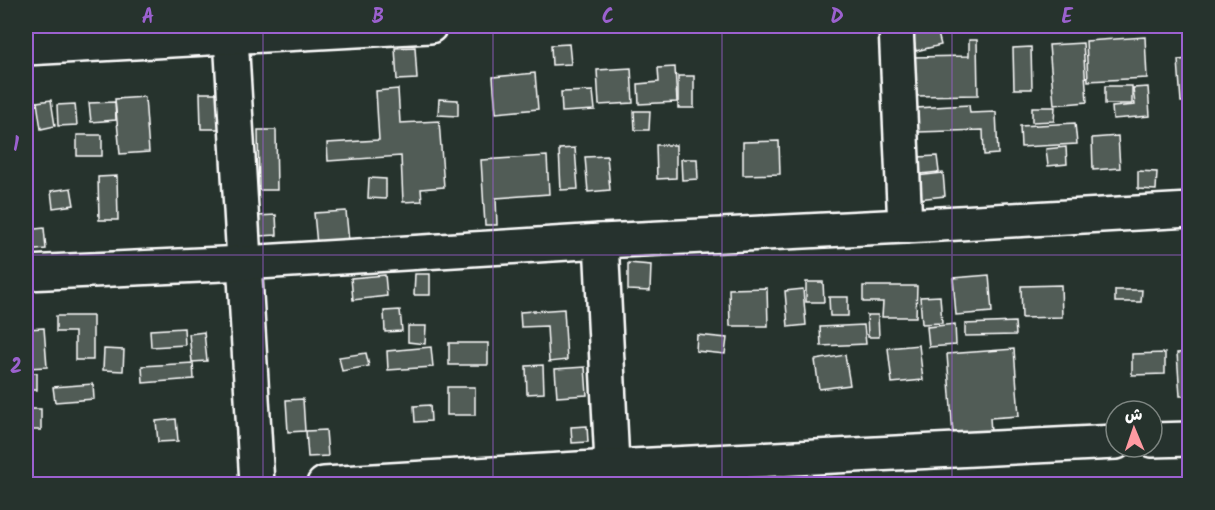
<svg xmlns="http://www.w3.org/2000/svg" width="1215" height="510" font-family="Kalam,'Playpen Sans Arabic',sans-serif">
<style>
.building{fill:#515c57;stroke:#fff;stroke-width:1.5}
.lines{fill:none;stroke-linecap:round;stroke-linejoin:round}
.minor-casing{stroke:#fff;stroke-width:38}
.minor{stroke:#26332d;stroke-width:33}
.grid{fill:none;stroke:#9c61cf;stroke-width:1.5;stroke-opacity:0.55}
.neatline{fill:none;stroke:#9c61cf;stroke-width:2}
.grid-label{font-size:20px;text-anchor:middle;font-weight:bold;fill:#9c61cf}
</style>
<rect width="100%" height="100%" fill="#26332d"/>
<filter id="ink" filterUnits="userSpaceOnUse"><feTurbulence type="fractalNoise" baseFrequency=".0167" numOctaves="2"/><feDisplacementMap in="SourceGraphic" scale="12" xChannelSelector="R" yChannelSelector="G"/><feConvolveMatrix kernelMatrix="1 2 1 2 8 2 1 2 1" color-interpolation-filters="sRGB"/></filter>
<g filter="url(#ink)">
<!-- building -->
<g class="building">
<path d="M919 26H936L941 45 916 51 911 27Z"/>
<path d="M1145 37 1147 78 1088 81 1086 41Z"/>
<path d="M969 40H977L978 95 914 96 913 57 969 56Z"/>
<path d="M1083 43 1087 102 1054 105 1049 45Z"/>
<path d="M569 44 571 64 552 65 551 45Z"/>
<path d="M415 47 417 79 397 80 395 48Z"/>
<path d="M1031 47 1032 89H1014L1013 48Z"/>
<path d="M1190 59V102H1181L1178 60Z"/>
<path d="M675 67 677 102 639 104 638 84 659 82 658 68Z"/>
<path d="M631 68 633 103 599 105 597 70Z"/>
<path d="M535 73 538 109 496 113 493 77Z"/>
<rect x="678" y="76" width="16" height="32"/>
<rect x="1105" y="86" width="27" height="18"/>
<path d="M1148 87 1150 116 1113 119 1112 107 1135 105 1133 88Z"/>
<path d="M398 89 400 123 439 121 444 187 421 189 422 201 403 202 401 156 328 161 327 143 379 140 376 91Z"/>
<path d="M593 91 595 110 562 112 561 92Z"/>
<path d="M200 93H224L225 129H201Z"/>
<path d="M145 97 149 152 120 154 115 99Z"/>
<path d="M439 99 458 100V116L438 115Z"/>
<path d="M51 100 55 126 41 129 37 102Z"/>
<path d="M115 102 116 120 91 122 89 103Z"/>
<path d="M75 104 77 125 58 126 57 105Z"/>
<path d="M969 105 970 113 996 112 998 154 984 155 983 130 918 132 916 108Z"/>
<path d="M1032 107H1055L1054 121 1032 122Z"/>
<path d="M634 111H650L649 130H635Z"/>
<path d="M1075 123 1077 144 1021 147 1020 126Z"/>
<path d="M258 130H276L277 190H259Z"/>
<rect x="77" y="135" width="25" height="21"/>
<path d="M1118 136 1120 168 1093 170 1092 138Z"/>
<path d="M779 141 780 174 743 175V142Z"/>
<path d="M656 145H676V178L657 179Z"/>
<path d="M1066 147 1067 164 1048 166 1046 149Z"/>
<path d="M575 148 578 189 561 190 559 149Z"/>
<path d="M547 156 549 194 496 198 497 225H485L481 160Z"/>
<path d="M607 156 610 190 588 192 585 157Z"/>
<path d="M937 156 939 172 920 174 918 157Z"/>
<path d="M681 159H697L698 179 682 180Z"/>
<path d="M1138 171 1157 172 1156 190 1138 189Z"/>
<path d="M943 173 945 196 909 200 907 177Z"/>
<path d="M117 176 118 220H99L98 177Z"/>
<path d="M369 178 386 179V199L368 198Z"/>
<path d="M71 188 74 205 53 208 51 191Z"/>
<path d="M346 211 349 242 317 245 314 213Z"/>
<path d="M276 215 277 235 259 236 257 216Z"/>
<path d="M44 228 46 249 26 251V230Z"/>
<path d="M628 263 651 265 650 291 628 290Z"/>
<path d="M415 274H430V295H414Z"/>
<path d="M385 275 387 296 353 300 351 278Z"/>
<path d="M989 275 992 312 956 315 953 278Z"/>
<path d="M806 282H823L824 302H806Z"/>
<path d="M1061 285 1062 317 1022 318 1021 286Z"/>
<path d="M863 286H917L916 317H882L883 302H863Z"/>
<path d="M767 288 768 326H730L729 289Z"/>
<path d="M803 289 806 325 788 327 785 291Z"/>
<path d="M1115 290H1142L1141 302H1115Z"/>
<path d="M940 296 942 323 922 324 920 297Z"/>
<path d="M829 297H848V316H830Z"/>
<path d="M564 309 567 360 549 362 547 326 521 327 520 312Z"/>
<path d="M400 310 402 331 385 332 384 311Z"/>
<path d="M867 315H878L879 337H868Z"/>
<path d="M56 316H93V360H75V332H56Z"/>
<path d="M1015 322 1016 335 965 336V324Z"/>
<path d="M955 324 956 345 929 347 927 327Z"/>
<path d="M864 325 866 344 821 346 820 327Z"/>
<path d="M408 326H426L425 344 408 342Z"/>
<path d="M44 328 47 367 26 368V329Z"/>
<path d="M184 328 185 345 151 347 150 330Z"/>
<path d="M204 332 207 361 192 362 189 334Z"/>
<path d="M697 335 727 338 725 354 696 351Z"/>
<rect x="449" y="343" width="39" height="22"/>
<path d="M919 345 923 380 892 383 888 348Z"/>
<path d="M431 347 433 367 388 370 387 351Z"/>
<path d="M104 349 124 350 123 371 103 370Z"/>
<path d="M1014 349 1019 416 990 418 991 432 953 435 947 354Z"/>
<path d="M1190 352V396H1180L1177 353Z"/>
<path d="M366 353 369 366 342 371 339 357Z"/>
<path d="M1165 353V374L1132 375V354Z"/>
<path d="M845 355 850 385 819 389 815 360Z"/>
<path d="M193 363 194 379 143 383 142 366Z"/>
<path d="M543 365 544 393 527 394 526 366Z"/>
<path d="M585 367 587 395 557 397 555 369Z"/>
<rect x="26" y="373" width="11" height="17"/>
<path d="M93 384 94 399 55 402 53 387Z"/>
<rect x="447" y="387" width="28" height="28"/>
<path d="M303 399 305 431 288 432 286 400Z"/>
<path d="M430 405 431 421 415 422 414 406Z"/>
<rect x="26" y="409" width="15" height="21"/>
<path d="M176 419 178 441 158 442 156 421Z"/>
<path d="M587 426 588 442 572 443 571 427Z"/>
<path d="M326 430 328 456 308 457 306 431Z"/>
</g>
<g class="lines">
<defs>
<g id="minor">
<path d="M896 26 905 226"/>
<path d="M231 37 257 484"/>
<path d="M26 48 430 26"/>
<path d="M601 241 613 484"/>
<path d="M26 273 244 263 601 241 905 226 1190 210"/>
<path d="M1152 440 1190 439"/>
<path d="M324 484 612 467 1116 442"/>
</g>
</defs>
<!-- minor casing -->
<use href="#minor" class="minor-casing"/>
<!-- minor -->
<use href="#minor" class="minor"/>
</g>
</g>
<!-- grid -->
<path class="grid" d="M263 26V484M493 26V484M722 26V484M952 26V484M26 255H1190"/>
<!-- margin -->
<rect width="1215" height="510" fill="none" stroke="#26332d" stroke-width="66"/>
<!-- north arrow -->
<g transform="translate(1134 429) rotate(358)"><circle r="28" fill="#26332d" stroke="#7d8581" stroke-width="1.5"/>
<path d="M0-4.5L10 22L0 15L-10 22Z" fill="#ff9aa2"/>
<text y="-9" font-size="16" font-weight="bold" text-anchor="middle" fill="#ffffff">ش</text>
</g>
<rect x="33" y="33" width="1149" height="444" class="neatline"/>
<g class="grid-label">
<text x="148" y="23">A</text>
<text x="378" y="23">B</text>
<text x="608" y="23">C</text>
<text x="837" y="23">D</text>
<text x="1067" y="23">E</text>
<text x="16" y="151">1</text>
<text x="16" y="373">2</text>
</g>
</svg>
